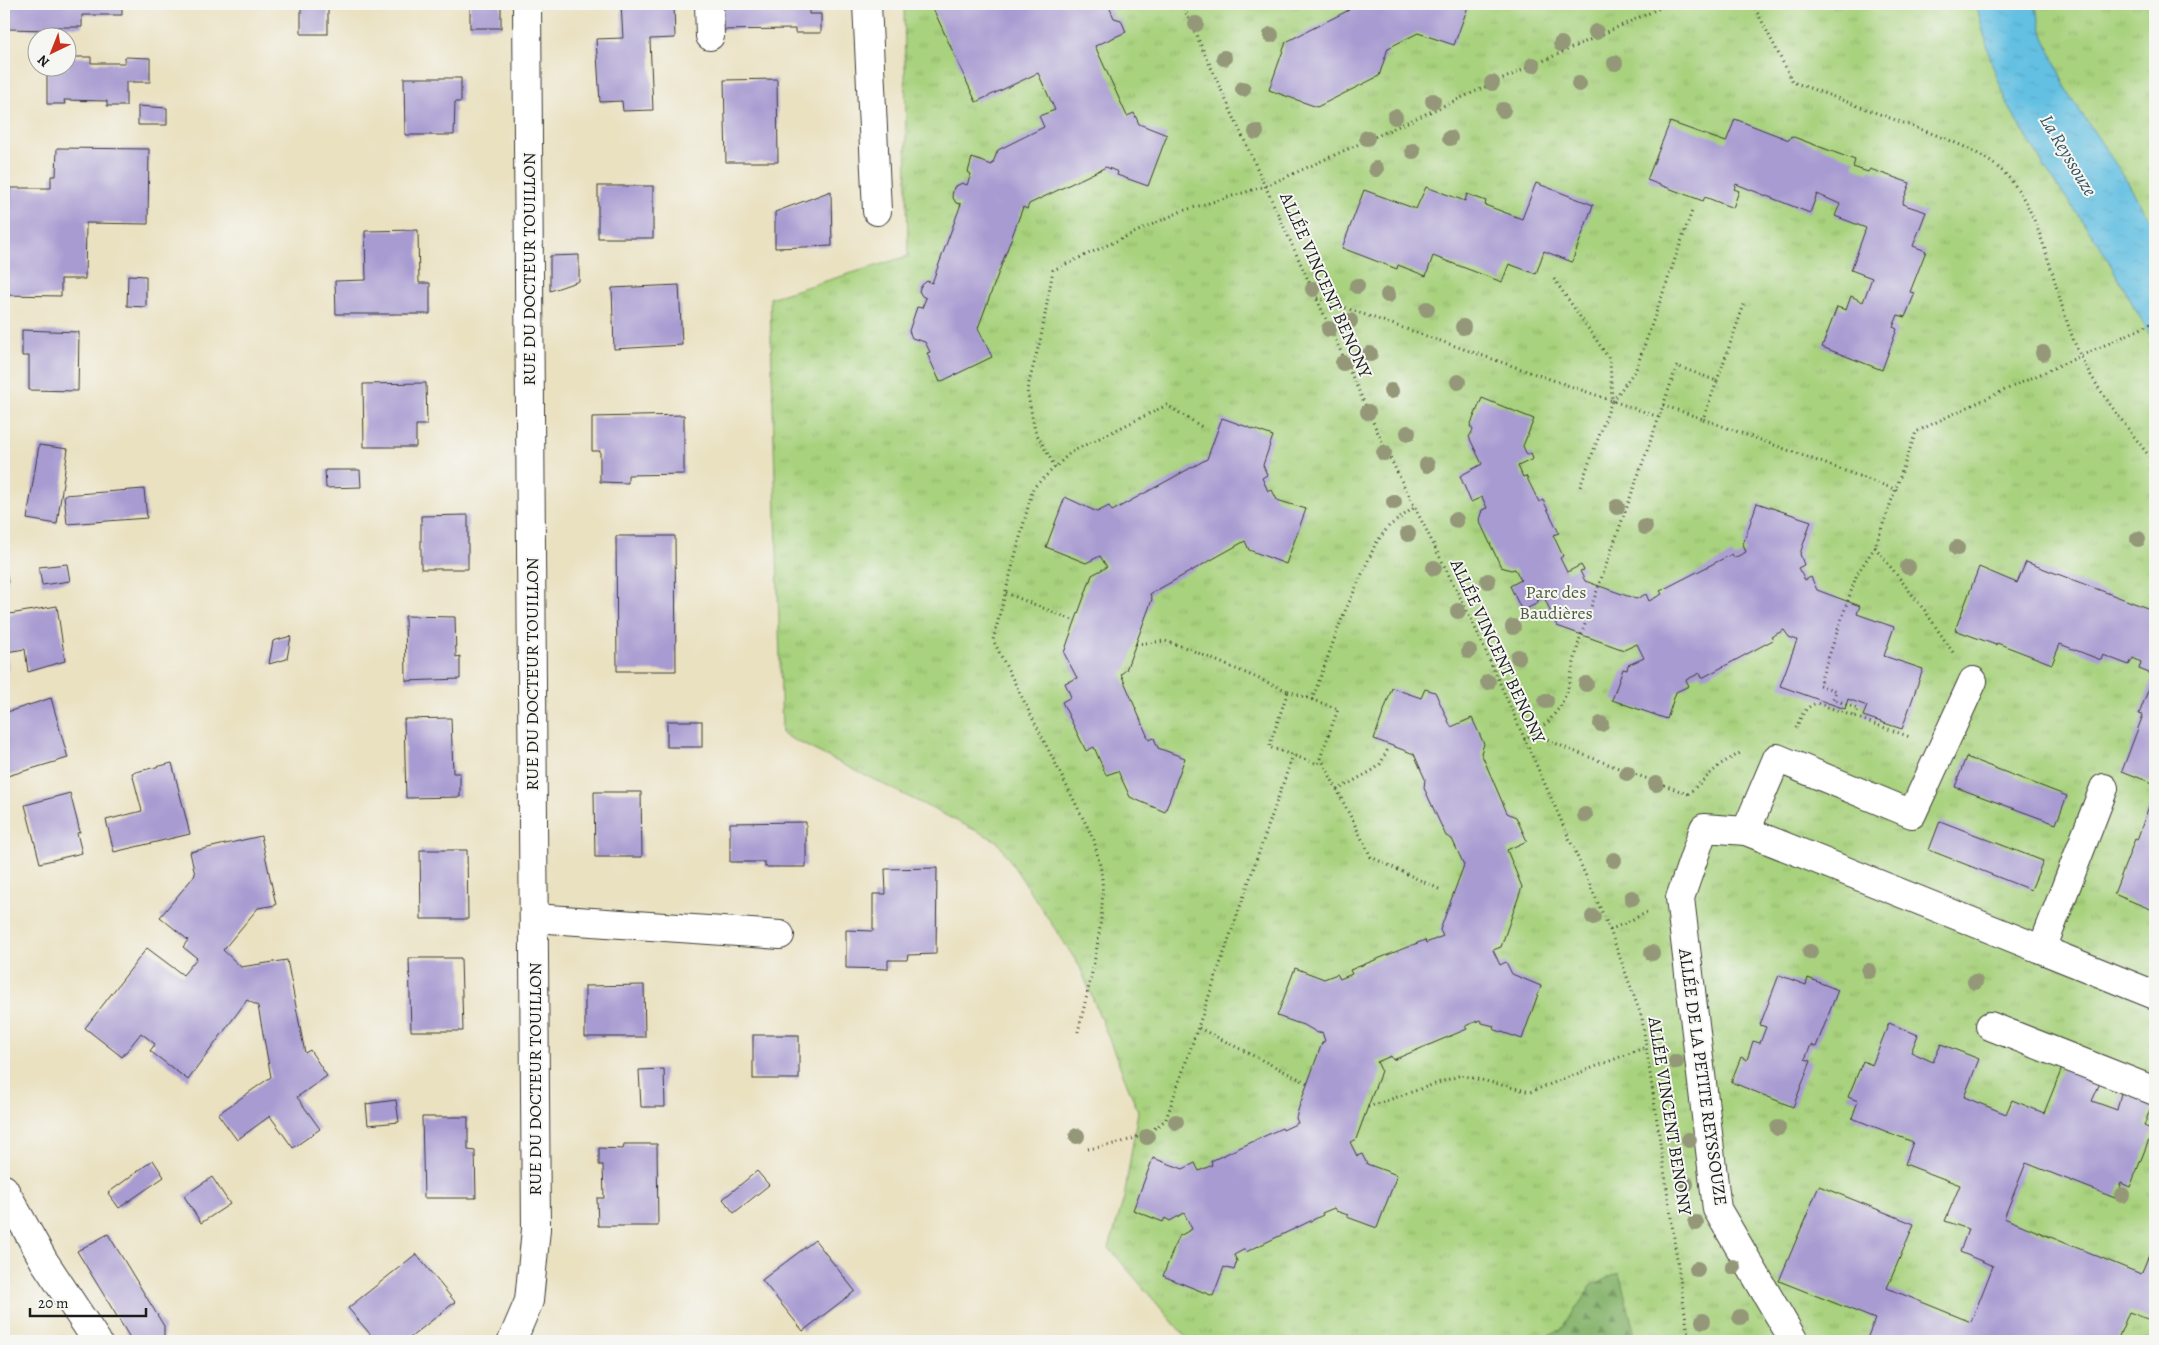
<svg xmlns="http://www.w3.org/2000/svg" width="2159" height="1345" font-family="Alegreya,serif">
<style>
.grass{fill:url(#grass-tufts);stroke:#62774c}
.forest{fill:url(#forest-firs);stroke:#516844}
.water{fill:url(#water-ripples);stroke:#406e7f}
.building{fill:#a89bd1}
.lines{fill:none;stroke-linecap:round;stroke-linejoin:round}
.minor-casing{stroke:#3b3a35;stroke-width:30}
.path{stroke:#3b3a35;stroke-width:3;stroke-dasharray:1 4;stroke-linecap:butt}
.minor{stroke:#fff;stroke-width:28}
.tree{fill:#949879}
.labels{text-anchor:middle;stroke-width:4;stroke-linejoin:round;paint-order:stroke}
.street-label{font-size:18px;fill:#1c1c1c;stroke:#f6f6f2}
.park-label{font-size:18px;fill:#4d5c3e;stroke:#f6f6f2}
.water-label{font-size:19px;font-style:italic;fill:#355561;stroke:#f6f6f2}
</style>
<defs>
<pattern id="grass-tufts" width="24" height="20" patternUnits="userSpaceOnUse" patternTransform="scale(1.25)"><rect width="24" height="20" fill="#a8d27d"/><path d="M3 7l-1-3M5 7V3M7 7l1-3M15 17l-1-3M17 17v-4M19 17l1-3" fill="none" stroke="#90b46b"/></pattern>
<pattern id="forest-firs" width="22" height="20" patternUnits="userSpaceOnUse" patternTransform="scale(1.25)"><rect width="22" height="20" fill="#86b46c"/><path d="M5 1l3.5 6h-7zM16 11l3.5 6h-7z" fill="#6d9258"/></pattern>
<pattern id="water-ripples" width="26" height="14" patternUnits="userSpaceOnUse" patternTransform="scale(1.25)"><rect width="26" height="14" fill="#64c0e2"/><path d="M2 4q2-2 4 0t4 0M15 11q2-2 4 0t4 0" fill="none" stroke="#56a4c1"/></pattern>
</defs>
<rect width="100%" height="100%" fill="#f6f6f2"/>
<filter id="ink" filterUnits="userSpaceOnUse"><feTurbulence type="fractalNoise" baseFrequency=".02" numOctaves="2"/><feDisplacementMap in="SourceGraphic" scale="10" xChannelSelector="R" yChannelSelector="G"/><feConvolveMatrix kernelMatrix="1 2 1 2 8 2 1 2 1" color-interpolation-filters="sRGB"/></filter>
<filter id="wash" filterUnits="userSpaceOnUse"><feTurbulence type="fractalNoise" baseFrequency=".0096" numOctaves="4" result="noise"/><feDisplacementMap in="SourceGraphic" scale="20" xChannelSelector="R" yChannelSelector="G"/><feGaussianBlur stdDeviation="1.12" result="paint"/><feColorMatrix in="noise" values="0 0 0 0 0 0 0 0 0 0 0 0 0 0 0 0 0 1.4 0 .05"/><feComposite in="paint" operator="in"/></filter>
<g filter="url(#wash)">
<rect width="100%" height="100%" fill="#eae1c1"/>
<!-- grass -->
<path class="grass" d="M904 4H2155V1341H1189L1109 1248 1124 1198 1138 1111 1080 967 997 841 782 734 770 298 908 256Z"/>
<!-- forest -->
<path class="forest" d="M1619 1273 1635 1335V1341H1532L1561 1330 1592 1285Z"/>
<!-- water -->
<path class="water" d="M1976 4H2035L2044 37 2068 93 2127 181 2155 230V344L2100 246 2045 168 2009 107 1992 64Z"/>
<g id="blocks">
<!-- building -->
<g class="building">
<path d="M8 4H122V15H82V27H51L50 30 8 29Z"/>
<rect x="301" y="4" width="27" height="30"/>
<rect x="470" y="4" width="31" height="24"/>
<path d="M621 4H674L675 38 650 39 653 110 623 111 622 101 600 102 596 39 623 38Z"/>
<path d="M718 4H796V9H809V14H821V33H795V29L718 30Z"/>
<path d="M931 4H1108L1114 18 1121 20 1126 32 1095 46 1127 116 1134 113 1139 124 1167 135 1148 186 1117 175 1118 172 1106 167 1029 204 1027 209 1023 207 978 328 992 357 940 382 927 353 930 352 925 342 912 338 909 331 917 307 922 308 926 298 922 296 919 291 922 285 927 281 932 283 961 204 956 203 952 196 954 187 962 183 967 185 971 174 968 172 972 158 992 165 998 150 1044 127 1039 116 1055 110 1038 73 976 102Z"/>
<path d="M1334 4H1469L1454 45 1418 33 1388 48 1379 76 1317 107 1269 90 1286 42 1349 10Z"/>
<path d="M68 57H91V63H125V57L150 58V82H126V106H107V101L64 100 65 104H47V68H68Z"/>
<path d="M404 78H461V102H455L454 135H405Z"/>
<path d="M777 79 778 162H726L724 80Z"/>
<path d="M138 106 167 108V125H138Z"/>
<path d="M1735 119 1789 140 1791 136 1855 160 1853 167 1868 172 1870 169 1910 183 1902 204 1926 212 1913 246 1926 251 1910 292 1915 293 1905 317 1898 315 1893 327 1897 329 1882 370 1822 347 1837 307 1846 310 1851 296 1863 302 1872 278 1851 270 1866 228 1835 216 1840 204 1817 194 1810 213 1736 184 1734 189 1739 191 1733 208 1705 197 1703 201 1647 180 1670 122 1726 142Z"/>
<path d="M57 148 149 149 148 224 86 223 85 279H61V296L4 295V223H9L10 188H51V176H56Z"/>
<path d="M1536 183 1593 205 1572 262 1544 251 1536 274 1509 264 1502 282 1433 256 1426 276 1398 265 1397 269 1342 248 1364 190 1416 209 1426 187 1465 201 1467 194 1486 201 1485 205 1522 219Z"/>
<rect x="598" y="186" width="55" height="52"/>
<path d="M831 191 832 246 775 248V212Z"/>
<path d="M418 230 419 283H430V314H336L335 281 366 280 365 231Z"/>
<path d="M579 255V281L550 291V256Z"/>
<path d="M128 275 146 276V307L127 306Z"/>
<path d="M679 285 682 345 614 349 612 288Z"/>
<path d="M22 330 79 332 78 391 29 390V356H22Z"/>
<path d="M426 383 427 425H416V447H364L363 384Z"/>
<path d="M1482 398 1534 419 1523 446 1527 455 1531 453 1533 459 1518 466 1523 477 1526 476 1539 502 1543 500 1559 533 1553 535 1563 556 1560 558 1567 572 1581 565 1584 570 1580 571 1585 581 1636 599 1646 594 1649 601 1662 594 1660 591 1732 554 1734 558 1746 552 1743 544 1757 503 1811 521 1800 554 1804 565 1798 568 1805 580 1811 577 1817 590 1860 606 1857 614 1894 627 1884 656 1923 669 1902 729 1863 716 1867 706 1848 699 1845 709 1780 686 1797 640 1789 637 1784 630 1771 637 1773 640 1702 678 1700 673 1686 680 1689 686 1676 692 1667 719 1612 700 1623 669 1627 670 1628 665 1644 658 1637 644 1624 650 1557 626 1544 597 1537 601 1538 603 1522 611 1510 586 1521 580 1515 569 1511 570 1501 567 1479 520 1482 510 1487 508 1482 497 1471 502 1460 476 1482 464 1469 437 1473 430 1470 426Z"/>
<path d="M684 415V474L628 475V483L600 482V451H592V417Z"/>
<path d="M1222 418 1273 436 1263 465 1267 475 1262 478 1268 491 1272 490 1277 500 1306 509 1286 564 1249 550 1245 541 1150 594 1152 599 1149 608 1126 670 1121 674 1149 740 1154 738 1158 748 1185 758 1165 812 1130 797 1118 771 1106 775 1094 747 1086 751 1062 702 1071 697 1065 683 1077 678 1064 653 1068 641 1092 575 1107 567 1100 556 1086 563 1046 547 1065 497 1097 512 1109 506 1112 511 1207 459Z"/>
<path d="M39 445 68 449 57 524 27 519Z"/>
<path d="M325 470H360L361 487 326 488Z"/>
<path d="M144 489 147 518 67 524 64 495Z"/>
<path d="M468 515V569H421V516Z"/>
<path d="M616 536H675L676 671H617Z"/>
<path d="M4 556 8 583H4Z"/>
<path d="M2026 562 2155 611V784L2122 771 2143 715 2139 714 2154 675 2139 669 2141 662 2133 658 2129 665 2103 655 2101 660 2060 644 2052 664 1997 643 1996 645 1955 630 1979 567 2017 583Z"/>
<path d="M67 564 70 581 42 585 39 567Z"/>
<path d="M57 606 65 661 28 672 25 649 6 652 9 670 4 671V615Z"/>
<path d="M405 616 455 617 456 657 460 656V679L406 681Z"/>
<path d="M291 636 287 659 269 664 273 641Z"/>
<path d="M1392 688 1421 698 1425 689 1435 692 1451 727 1472 718 1484 744 1481 753 1507 813 1516 817 1527 841 1507 850 1522 887 1501 947 1493 950 1500 965 1506 962 1512 974 1541 986 1522 1039 1493 1029 1494 1026 1482 1023 1480 1020 1465 1026 1467 1029 1393 1060 1391 1056 1377 1062 1381 1070 1379 1077 1356 1139 1350 1142 1357 1156 1362 1154 1367 1164 1397 1175 1377 1228 1347 1217 1348 1215 1336 1211 1334 1208 1322 1213 1323 1215 1246 1252 1245 1249 1234 1255 1237 1261 1234 1270 1224 1267 1213 1296 1163 1276 1178 1237 1192 1229 1184 1213 1170 1221 1165 1218 1163 1222 1133 1210 1153 1158 1183 1169 1195 1163 1199 1171 1212 1165 1211 1161 1282 1128 1283 1130 1298 1123 1296 1118 1299 1107 1322 1043 1325 1041 1322 1032 1318 1033 1306 1026 1277 1016 1295 968 1324 979 1337 974 1340 979 1352 974 1350 970 1425 940 1426 943 1443 936 1440 930 1464 865 1452 839 1446 836 1424 788 1425 779 1414 754 1374 739Z"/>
<path d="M51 698 68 758 4 777V713Z"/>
<path d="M451 718 453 773H460V797L406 798 404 719Z"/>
<rect x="667" y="721" width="35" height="26"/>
<path d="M1966 757 2067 796 2056 824 1955 787Z"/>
<path d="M172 763 190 834 114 852 106 820 142 811 132 773Z"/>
<path d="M2155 789V911L2114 894 2135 839 2137 840Z"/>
<path d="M594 792H641L642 857H595Z"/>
<path d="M70 793 80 832 77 833 82 853 40 863 25 805Z"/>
<path d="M1940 821 2043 861 2031 890 1929 850Z"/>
<path d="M806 822V867H765V862H730V823Z"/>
<path d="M261 836 276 905 258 908 223 950 241 967 287 960 305 1053 310 1050 327 1076 297 1097 320 1129 293 1148 270 1116 237 1140 218 1114 271 1077 258 1006 247 1000 188 1080 150 1051 155 1044 141 1033 122 1057 85 1028 147 948 183 975 197 958 183 947 188 940 160 917 195 875 190 852Z"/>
<path d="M420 850H467L468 919H421Z"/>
<path d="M937 868 936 954 908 955 907 960H888V969L846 968V930L873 931V894H886L885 869Z"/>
<path d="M409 958H461L463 1031H411Z"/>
<path d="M1779 975 1806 985 1808 978 1838 990 1816 1047 1811 1045 1805 1059 1811 1061 1793 1107 1731 1082 1741 1057 1747 1060 1753 1041 1760 1043 1766 1027 1760 1025Z"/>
<path d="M644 985 645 1037H585V986Z"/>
<path d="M1889 1023 1918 1035 1911 1052 1933 1062 1941 1044 1979 1059 1964 1097 2006 1114 2012 1100 2044 1113 2062 1068 2100 1083 2092 1101 2117 1110 2121 1093 2152 1104 2144 1126 2153 1130 2130 1187 2121 1183 2115 1198 2026 1163 2004 1218 2141 1274 2155 1241V1322L2129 1312 2117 1341H1866L1875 1319 1779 1281 1819 1186 1914 1224 1887 1288 1971 1322 1993 1266 1960 1252 1968 1229 1945 1221 1960 1185 1905 1164 1913 1142 1852 1118 1858 1101 1848 1097 1863 1061 1872 1065Z"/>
<rect x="753" y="1035" width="46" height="44"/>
<path d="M664 1069 665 1107H641L639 1070Z"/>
<path d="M396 1100 399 1122 368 1125 366 1104Z"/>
<path d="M422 1117H468V1150L475 1151 476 1198H424Z"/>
<path d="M624 1144H657L658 1226H598L597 1198H604L603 1165H599V1148L623 1149Z"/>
<path d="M153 1160 164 1177 119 1208 108 1193Z"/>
<path d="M757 1171 769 1185 734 1213 723 1199Z"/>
<path d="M212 1177 230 1204 201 1223 184 1196Z"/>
<path d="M108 1234 164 1326V1341H151L149 1337 144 1341H132L77 1251Z"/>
<path d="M815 1240 855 1291 803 1331 762 1280Z"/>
<path d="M416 1254 455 1302 406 1341H376L348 1308Z"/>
</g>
</g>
</g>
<g filter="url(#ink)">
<use href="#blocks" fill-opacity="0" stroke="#3b3a35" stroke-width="1"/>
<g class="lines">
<defs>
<g id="minor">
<path d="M709 4 710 36"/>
<path d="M867 4 877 211"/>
<path d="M1746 831 1777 758 1912 814 1973 681"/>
<path d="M534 918 780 935"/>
<path d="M2042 949 2104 788"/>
<path d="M1990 1026 2155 1091"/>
<path d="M4 1189 44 1261 97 1341"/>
<path d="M512 1341 529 1301 536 1229 527 4"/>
<path d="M1794 1341 1717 1209 1680 898 1704 828 1746 831 2155 995"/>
</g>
</defs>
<!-- minor casing -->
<use href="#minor" class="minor-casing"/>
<!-- path -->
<g class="path">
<path d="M1182 4 1384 446 1473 623 1610 930 1642 1018 1689 1341"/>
<path d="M1753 4 1793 82C1832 96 1871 111 1909 125 1938 136 1970 146 1995 165 2045 202 2053 299 2080 355 2098 393 2130 430 2155 464"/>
<path d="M1184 8 1188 4"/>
<path d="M1554 279 1610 360 1612 401 1580 487"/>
<path d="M1317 298 1659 417 1677 366 1717 381 1703 419 1897 490"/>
<path d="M1717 381 1745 302"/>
<path d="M1613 401 1636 369 1692 211"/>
<path d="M1663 405 1703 419"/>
<path d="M1055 467 1035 431 1027 390 1041 337 1053 270 1182 211 1266 186 1669 4"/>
<path d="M1875 547 1925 611 1954 654"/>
<path d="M1006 593 1075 621"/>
<path d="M1136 644 1165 641 1184 647 1288 691"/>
<path d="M1288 691 1338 709 1318 764 1269 747Z"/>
<path d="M1312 700 1342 618 1376 543 1389 526 1415 507"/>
<path d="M1855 716 1858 709 1833 699 1836 691 1819 685 1857 574 1875 547 1916 432C1995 393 2076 359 2155 322"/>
<path d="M1796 728C1801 717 1804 707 1817 703L1910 737"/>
<path d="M1534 733 1568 749 1688 794"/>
<path d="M1524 740 1548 722 1560 707 1567 692 1579 641 1659 417"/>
<path d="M1321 758 1371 857 1441 890"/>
<path d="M1337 790 1375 769 1380 764 1388 749"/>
<path d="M1688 794 1721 764 1742 752"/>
<path d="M1610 930 1648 912"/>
<path d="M1199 1028 1307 1083"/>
<path d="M1078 1032C1089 986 1108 916 1101 870 1099 860 1096 850 1094 840L993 640 1033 488 1071 452 1167 405 1202 427"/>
<path d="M1368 1107 1461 1075 1530 1092 1646 1047"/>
<path d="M1088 1149C1116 1144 1146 1139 1166 1119L1293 755"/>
</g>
<!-- minor -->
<use href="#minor" class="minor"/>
</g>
<!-- trees -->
<g class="tree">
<circle cx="1196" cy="24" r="8"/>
<circle cx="1596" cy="32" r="8"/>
<circle cx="1271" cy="35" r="8"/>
<circle cx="1561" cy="44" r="8"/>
<circle cx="1224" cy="58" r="8"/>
<circle cx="1615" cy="63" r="8"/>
<circle cx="1533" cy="65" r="8"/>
<circle cx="1492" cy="83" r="8"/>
<circle cx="1579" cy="84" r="8"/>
<circle cx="1243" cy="89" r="8"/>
<circle cx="1433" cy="101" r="8"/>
<circle cx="1503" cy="110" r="8"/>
<circle cx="1395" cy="117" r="8"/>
<circle cx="1256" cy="132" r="8"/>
<circle cx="1367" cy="138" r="8"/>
<circle cx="1450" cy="138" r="8"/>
<circle cx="1413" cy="151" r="8"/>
<circle cx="1376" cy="169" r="8"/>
<circle cx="1357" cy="286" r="8"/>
<circle cx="1313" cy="289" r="8"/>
<circle cx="1388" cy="295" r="8"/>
<circle cx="1427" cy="309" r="8"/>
<circle cx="1350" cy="321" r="8"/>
<circle cx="1463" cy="327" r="8"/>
<circle cx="1329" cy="329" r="8"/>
<circle cx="2043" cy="353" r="8"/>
<circle cx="1370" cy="354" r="8"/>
<circle cx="1343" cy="363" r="8"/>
<circle cx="1458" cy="382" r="8"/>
<circle cx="1391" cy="391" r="8"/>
<circle cx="1368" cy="412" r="8"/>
<circle cx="1408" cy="433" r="8"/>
<circle cx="1384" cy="453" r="8"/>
<circle cx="1427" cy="465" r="8"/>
<circle cx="1394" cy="502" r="8"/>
<circle cx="1617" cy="507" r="8"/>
<circle cx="1456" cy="520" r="8"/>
<circle cx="1645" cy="527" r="8"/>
<circle cx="1408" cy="534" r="8"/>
<circle cx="2138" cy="539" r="8"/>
<circle cx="1957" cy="548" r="8"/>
<circle cx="1908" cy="567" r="8"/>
<circle cx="1434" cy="568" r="8"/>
<circle cx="1488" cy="581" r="8"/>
<circle cx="1458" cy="611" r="8"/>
<circle cx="1513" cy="627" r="8"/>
<circle cx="1469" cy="651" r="8"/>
<circle cx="1518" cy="657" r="8"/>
<circle cx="1488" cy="682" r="8"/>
<circle cx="1586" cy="684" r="8"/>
<circle cx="1546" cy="701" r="8"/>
<circle cx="1601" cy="724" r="8"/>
<circle cx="1627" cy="773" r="8"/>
<circle cx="1656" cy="784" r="8"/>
<circle cx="1585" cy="815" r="8"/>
<circle cx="1614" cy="860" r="8"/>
<circle cx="1632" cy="898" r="8"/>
<circle cx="1593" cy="917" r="8"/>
<circle cx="1810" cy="952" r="8"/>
<circle cx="1652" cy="953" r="8"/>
<circle cx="1869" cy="971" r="8"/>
<circle cx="1975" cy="982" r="8"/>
<circle cx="1676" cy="1062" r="8"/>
<circle cx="1176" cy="1122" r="8"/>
<circle cx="1778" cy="1128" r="8"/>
<circle cx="1077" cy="1136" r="8"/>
<circle cx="1147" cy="1137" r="8"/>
<circle cx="1689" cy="1140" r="8"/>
<circle cx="1686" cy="1184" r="8"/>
<circle cx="2122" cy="1195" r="8"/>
<circle cx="1696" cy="1223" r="8"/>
<circle cx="1733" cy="1267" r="8"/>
<circle cx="1697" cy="1269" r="8"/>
<circle cx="1740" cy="1317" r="8"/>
<circle cx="1703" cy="1321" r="8"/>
</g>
</g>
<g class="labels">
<!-- street labels -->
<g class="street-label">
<text transform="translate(529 269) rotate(-90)" y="6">RUE DU DOCTEUR TOUILLON</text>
<text transform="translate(1326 285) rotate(66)" y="6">ALLÉE VINCENT BENONY</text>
<text transform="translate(1498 651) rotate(65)" y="6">ALLÉE VINCENT BENONY</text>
<text transform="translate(532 674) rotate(-90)" y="6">RUE DU DOCTEUR TOUILLON</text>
<text transform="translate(1703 1077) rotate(82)" y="6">ALLÉE DE LA PETITE REYSSOUZE</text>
<text transform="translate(535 1079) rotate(-90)" y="6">RUE DU DOCTEUR TOUILLON</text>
<text transform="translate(1670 1116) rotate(81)" y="6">ALLÉE VINCENT BENONY</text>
</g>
<!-- park labels -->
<g class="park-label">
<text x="1556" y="598">Parc des<tspan x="1556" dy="21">Baudières</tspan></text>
</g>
<!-- water labels -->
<g class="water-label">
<text transform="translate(2069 155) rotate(59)" y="7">La Reyssouze</text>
</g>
</g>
<!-- margin -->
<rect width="2159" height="1345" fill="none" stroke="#f6f6f2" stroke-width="20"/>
<!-- north arrow -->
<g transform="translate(52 52) rotate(223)"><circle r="24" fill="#f6f6f2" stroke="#9f9f9c"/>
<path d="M0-4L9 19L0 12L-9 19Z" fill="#c8321e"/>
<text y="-8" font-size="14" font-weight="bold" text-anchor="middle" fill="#1c1c1c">N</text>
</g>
<!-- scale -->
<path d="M30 1308v8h116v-8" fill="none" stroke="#1c1c1c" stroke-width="2.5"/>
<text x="38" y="1308" font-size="15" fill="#1c1c1c" stroke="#f6f6f2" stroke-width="4" paint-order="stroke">20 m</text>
</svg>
